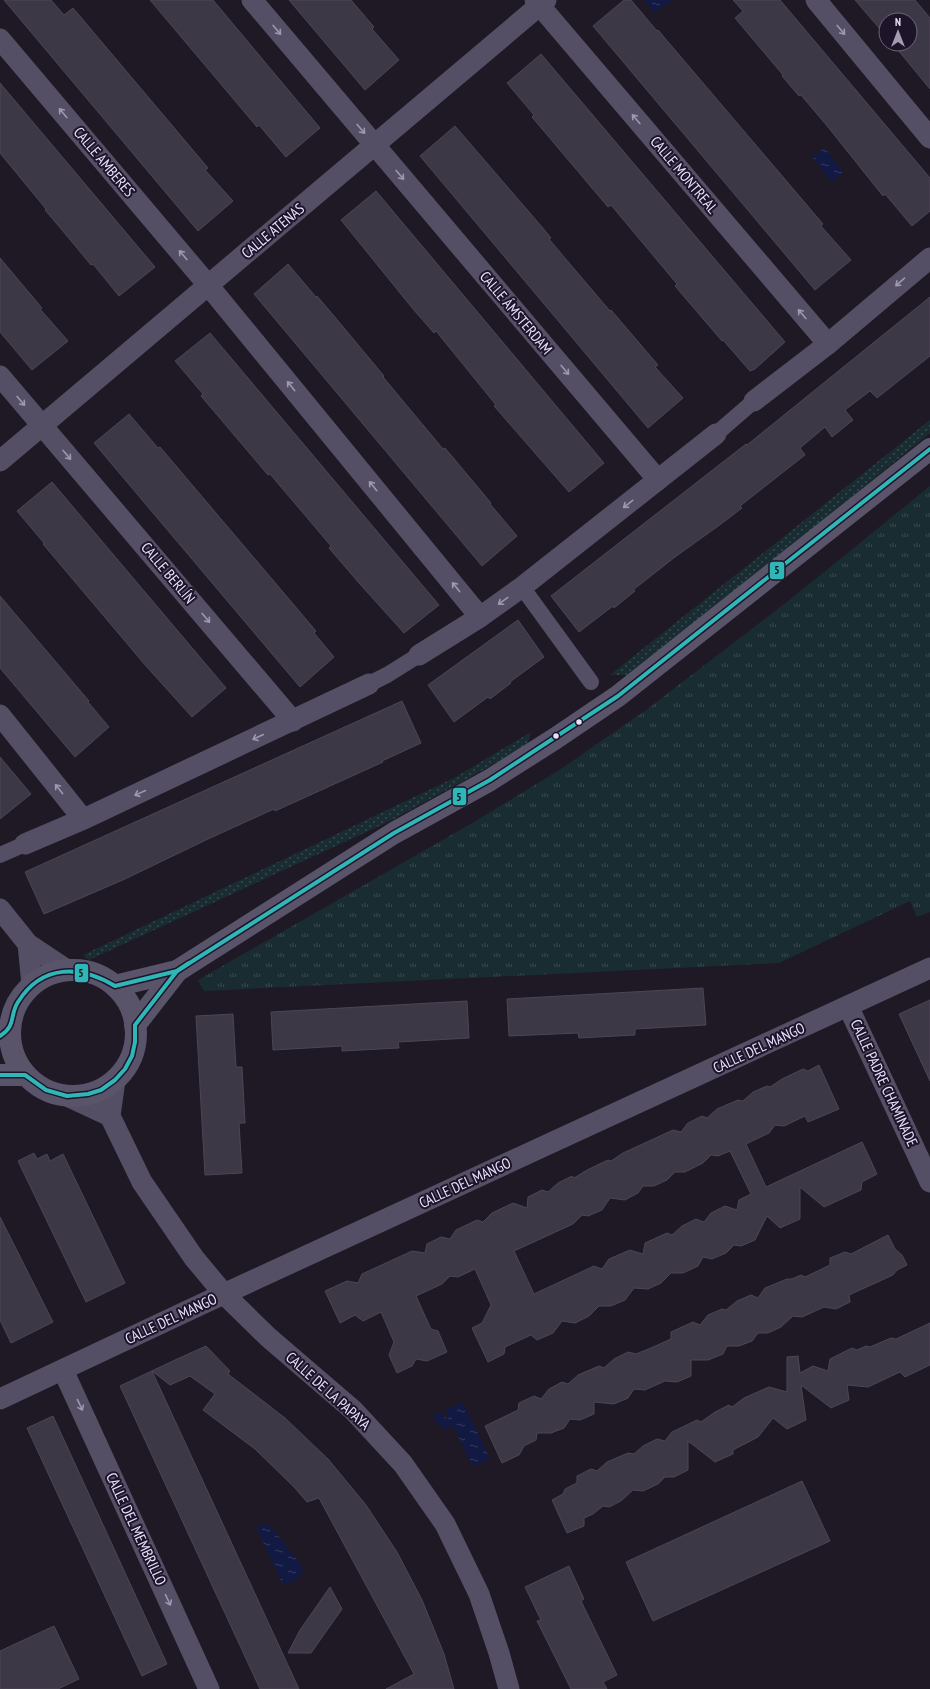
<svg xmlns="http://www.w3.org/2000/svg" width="930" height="1689" font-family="'PT Sans Narrow',sans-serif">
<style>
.grass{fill:url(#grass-dots)}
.park{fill:url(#park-tufts)}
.water{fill:url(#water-ripples)}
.building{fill:#3d3846;stroke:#4c4557;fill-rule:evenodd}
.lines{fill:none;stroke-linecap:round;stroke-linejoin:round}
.pedestrian{stroke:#544f64;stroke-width:16}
.minor{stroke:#544f64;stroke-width:21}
.secondary{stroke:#5a546a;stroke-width:22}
.bus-1-casing{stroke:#1d142a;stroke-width:7}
.bus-1{stroke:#2fb7b7;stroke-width:4}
.oneway{stroke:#9e98b0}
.bus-dot{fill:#e9e1fc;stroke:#1d142a;stroke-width:1.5}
.labels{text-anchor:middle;stroke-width:4;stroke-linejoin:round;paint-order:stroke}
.street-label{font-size:15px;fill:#e9e1fc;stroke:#1d142a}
.line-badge{stroke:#1d142a;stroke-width:1.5}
.pale-badge-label{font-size:11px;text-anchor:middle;font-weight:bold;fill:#111}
</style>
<defs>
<pattern id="grass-dots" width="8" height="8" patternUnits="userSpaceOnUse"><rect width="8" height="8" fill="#192c32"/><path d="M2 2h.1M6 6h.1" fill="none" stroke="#3a4a51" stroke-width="1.8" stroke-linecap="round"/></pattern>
<pattern id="park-tufts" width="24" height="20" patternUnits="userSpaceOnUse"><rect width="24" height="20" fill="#192c32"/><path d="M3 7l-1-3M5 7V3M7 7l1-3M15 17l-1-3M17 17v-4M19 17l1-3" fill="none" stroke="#3a4a51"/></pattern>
<pattern id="water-ripples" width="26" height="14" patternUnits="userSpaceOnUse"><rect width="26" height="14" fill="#121a43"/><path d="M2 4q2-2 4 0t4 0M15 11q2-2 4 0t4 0" fill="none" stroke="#343b5f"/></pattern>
</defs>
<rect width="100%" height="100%" fill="#1e1925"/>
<!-- grass -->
<g class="grass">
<path d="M930 420V433L747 582 627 675H610Z"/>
<path d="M531 732 527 746 390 821 89 960 83 955 454 778Z"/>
</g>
<!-- park -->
<path class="park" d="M930 486V912L917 917 910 901 779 963 204 991 198 980 474 822 561 769 646 710 792 598Z"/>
<!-- water -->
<g class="water">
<path d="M646 0H672L654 13 645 1Z"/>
<path d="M825 148 843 172 832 183 812 156Z"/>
<path d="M463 1402 490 1459 473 1467 453 1426 444 1430 432 1416 441 1412 447 1419 449 1418 445 1410Z"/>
<path d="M264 1524 270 1526 300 1563 303 1571 299 1578 283 1585 256 1527Z"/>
</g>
<!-- building -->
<g class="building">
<path d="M4 0H51L64 15 73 8 208 168 205 170 233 201 198 231Z"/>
<path d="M150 0H213L320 128 286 157 259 125 257 127Z"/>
<path d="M289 0H351L374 27 372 29 399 60 365 90Z"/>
<path d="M624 0H631L657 31 658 30 823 224 821 226 851 260 815 290 593 26Z"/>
<path d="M733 0H780L930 178V211L912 226 885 194 883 196 828 127 801 95 799 96 782 76 783 75 735 18 743 11Z"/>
<path d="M855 0H915L930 18V89L893 44H910V20H886V36Z"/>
<path d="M541 54 785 342 755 369 750 371 723 340 722 341 675 286 677 284 611 205 608 207 532 117 534 115 507 83Z"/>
<path d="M0 83 155 267 119 296 93 264 91 265 62 230 45 210 46 209 0 153Z"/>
<path d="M455 126 542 227 551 238 549 239 570 264 610 311 611 310 658 365 655 367 683 398 648 428 420 156Z"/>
<path d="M376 191 604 463 569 492 494 406 496 405 436 331 434 333 413 309 341 220Z"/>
<path d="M0 258 42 308 40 309 68 341 32 370 0 332Z"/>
<path d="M288 264 316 297 317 296 334 316 384 376 383 377 443 449 445 448 491 503 490 504 517 536 482 566 254 294Z"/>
<path d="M930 297V356L877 398 870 391 845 410 853 420 832 437 825 427 800 448 805 455 740 506 742 508 721 524 675 557 633 590 635 591 614 608 613 606 579 632 551 596 746 444 747 445Z"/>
<path d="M210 333 439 605 404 633 359 583 329 548 331 546 270 474 268 475 201 396 203 394 175 361Z"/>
<path d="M129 414 158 448 160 447 316 631 314 633 334 657 300 687 94 443Z"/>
<path d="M52 482 226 688 192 717 146 666 43 544 44 543 17 511Z"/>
<path d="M0 596 89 701 88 702 109 727 75 757 0 668Z"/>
<path d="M518 620 544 657 510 682 511 683 490 699 488 697 454 722 428 685Z"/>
<path d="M402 701 421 743 382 761 383 762 275 811 274 809 208 839 125 879 44 914 25 872Z"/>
<path d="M0 757 31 794 0 819Z"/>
<path d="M703 988 706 1025 635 1029V1035L579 1038 578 1033 509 1036 507 999Z"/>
<path d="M930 1000V1081L899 1014Z"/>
<path d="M467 1001 469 1038 398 1042 399 1048 342 1051V1046L273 1050 271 1012Z"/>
<path d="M233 1014 236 1067H242L245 1123H239L242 1173 205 1175 196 1016Z"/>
<path d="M819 1065 839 1109 808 1122 805 1116 784 1126 775 1125 769 1133 746 1144 766 1187 862 1142 877 1174 862 1182 861 1190 824 1207 800 1187V1219L780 1228 767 1216 755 1240 741 1246 734 1245 726 1253 712 1259 703 1257 698 1266 683 1273H671L661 1283 648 1289 634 1288 625 1300 611 1306H599L589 1316 575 1323 562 1321 553 1333 537 1340 531 1335 505 1347 504 1354 488 1362 472 1328 482 1323 491 1305 475 1269 458 1277 450 1276 442 1284 416 1296 431 1329 438 1331 447 1352 427 1361 416 1359 412 1366 397 1373 389 1355 394 1342 381 1312 363 1321 355 1315 340 1323 325 1291 347 1281 358 1283 362 1274 412 1251 425 1253 427 1244 441 1237 450 1239 456 1230 477 1220 483 1222 492 1213 513 1203 527 1208 528 1197 542 1190 548 1192 558 1183 572 1176 574 1178 587 1170 608 1160 611 1161 623 1153 673 1130 681 1132 688 1123 702 1116 707 1118 717 1109 738 1100 743 1101 753 1092 767 1086 770 1087 782 1079 803 1069 808 1071ZM730 1151 751 1194 739 1200 737 1210 725 1206 711 1213 704 1222 696 1219 682 1226 672 1235 667 1233 645 1243 643 1254 630 1250 609 1259 602 1269 594 1266 534 1294 514 1251 573 1224 582 1215 588 1216 602 1210 610 1198 625 1200 638 1193 643 1186H654L667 1180 675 1172H685L703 1163 711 1155 718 1156Z"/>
<path d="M34 1153 37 1159 47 1154 50 1161 63 1154 125 1283 86 1302 18 1161Z"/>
<path d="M0 1217 53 1322 11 1343 0 1320Z"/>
<path d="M888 1235 895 1249 902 1255 907 1265 897 1270 893 1275 849 1295 850 1302 836 1309 824 1307 802 1317 793 1316 781 1327 768 1333H758L752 1341 739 1346H727L723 1354 708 1360H691V1376L677 1382 665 1381 645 1390 634 1389 628 1398 614 1404 594 1402V1414L580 1420 570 1419 564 1428 551 1433H537L536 1440 524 1446 519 1455 502 1463 485 1426 518 1410 519 1403 534 1396 541 1399 549 1389 562 1382 568 1384 578 1375 599 1366 604 1368 614 1359 628 1352 636 1354 651 1348 671 1339V1332L693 1322 700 1325 708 1315 722 1309 726 1310 737 1301 751 1295 758 1298 765 1288 787 1279H792L801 1275 805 1277 830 1265V1258L845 1252 851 1254Z"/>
<path d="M930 1323V1365L905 1377 900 1372 868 1387 847 1385 849 1400 831 1408 801 1385 806 1420 787 1429 773 1418 758 1437 733 1450V1454L715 1462 688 1441V1470L674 1477H665L658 1484 643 1491 633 1490 621 1501 609 1507 603 1506 593 1514 584 1518V1526L567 1533 552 1500 563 1494 565 1489 577 1483V1476L591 1469 597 1471 607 1462 628 1453 634 1454 643 1446 657 1439 665 1441 672 1432 697 1420 701 1422 715 1412 729 1405 732 1407 744 1398 769 1387 787 1392V1357L798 1356 800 1373 813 1366 828 1371 830 1359 852 1348 857 1350 866 1346 870 1347 891 1338 896 1339Z"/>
<path d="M206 1346 230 1371 228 1374 285 1418 328 1459 366 1505 397 1552 422 1600 444 1654 454 1689H386L414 1674 319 1498 307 1502 294 1487 255 1449 203 1410 215 1394 190 1376 170 1385 152 1371 299 1689H260L120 1386 175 1360Z"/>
<path d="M53 1416 167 1664 142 1676 27 1428Z"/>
<path d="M802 1481 830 1541 653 1621 626 1562Z"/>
<path d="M569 1566 584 1599 581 1601 617 1675 603 1682 607 1689H571L537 1621 541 1620 525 1587Z"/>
<path d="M330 1587 342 1609 311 1653H288L300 1630Z"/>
<path d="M54 1626 79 1679 58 1689H0V1651Z"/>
</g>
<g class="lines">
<!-- pedestrian -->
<g class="pedestrian">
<path d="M716 434 754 401"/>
<path d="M522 587 591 682"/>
<path d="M369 684 387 675 419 655"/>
<path d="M0 855 25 844"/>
</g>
<!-- minor -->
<g class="minor">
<path d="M252 0 658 480"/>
<path d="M535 0 828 344"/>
<path d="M816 0 930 138"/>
<path d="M0 39 208 285 480 617"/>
<path d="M0 376 293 721"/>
<path d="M754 401 828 344 930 258"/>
<path d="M0 461 546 0"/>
<path d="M419 655 480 617 522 587 716 434"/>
<path d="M0 715 83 819"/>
<path d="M25 844 86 818 369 684"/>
<path d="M0 909 28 944 67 970"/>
<path d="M28 944 32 985"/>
<path d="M848 1006 930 1182"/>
<path d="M115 1080 110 1116 142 1182 194 1258 224 1294 268 1337 353 1410 403 1464 445 1524 479 1594 499 1653 509 1689"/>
<path d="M67 1096 110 1116"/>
<path d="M63 1370 209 1689"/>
<path d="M0 1399 202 1304 930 968"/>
</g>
<!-- secondary -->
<g class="secondary">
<circle cx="73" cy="1033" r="63"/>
<path d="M115 986 177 971 394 833 490 780 556 738 618 696 930 449"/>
<path d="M135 1025 177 971"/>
<path d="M0 1075H25"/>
</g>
<defs>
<g id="bus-1">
<path d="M0 1036C17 1025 9 1016 18 1002 42 964 80 965 115 986L177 971 189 963"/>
<path d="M0 1075H25L46 1090 67 1096 88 1094 101 1090 115 1080 125 1069 132 1056 135 1042V1025L177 971 394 833 490 780 618 696 930 449"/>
</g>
</defs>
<!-- bus-1 casing -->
<use href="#bus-1" class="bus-1-casing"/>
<!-- bus-1 -->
<use href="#bus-1" class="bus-1"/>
</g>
<!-- one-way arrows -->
<defs><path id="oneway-shaft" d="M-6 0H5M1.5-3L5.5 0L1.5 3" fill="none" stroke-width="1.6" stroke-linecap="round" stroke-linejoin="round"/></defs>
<g class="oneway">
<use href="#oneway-shaft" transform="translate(277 30) rotate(50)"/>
<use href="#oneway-shaft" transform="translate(841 30) rotate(50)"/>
<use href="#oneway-shaft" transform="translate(63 113) rotate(-130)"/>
<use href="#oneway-shaft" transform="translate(636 119) rotate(-130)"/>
<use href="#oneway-shaft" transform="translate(361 129) rotate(50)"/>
<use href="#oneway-shaft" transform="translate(400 175) rotate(50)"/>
<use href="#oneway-shaft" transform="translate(183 255) rotate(-130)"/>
<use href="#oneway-shaft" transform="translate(900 282) rotate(139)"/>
<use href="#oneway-shaft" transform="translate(802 314) rotate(-130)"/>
<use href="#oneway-shaft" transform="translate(565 370) rotate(50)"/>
<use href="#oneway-shaft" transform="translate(291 386) rotate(-129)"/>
<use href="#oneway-shaft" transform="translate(21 401) rotate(50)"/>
<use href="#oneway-shaft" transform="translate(67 455) rotate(50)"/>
<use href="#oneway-shaft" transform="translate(373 486) rotate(-129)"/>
<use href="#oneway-shaft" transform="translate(628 504) rotate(142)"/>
<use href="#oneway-shaft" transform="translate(456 587) rotate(-129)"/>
<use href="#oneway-shaft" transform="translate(503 601) rotate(144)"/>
<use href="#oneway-shaft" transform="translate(206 618) rotate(50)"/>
<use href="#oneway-shaft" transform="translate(258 737) rotate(155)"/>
<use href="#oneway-shaft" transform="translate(59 789) rotate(-128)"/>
<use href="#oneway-shaft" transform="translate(140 793) rotate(155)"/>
<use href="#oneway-shaft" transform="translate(80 1405) rotate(65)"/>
<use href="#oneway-shaft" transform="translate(168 1600) rotate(65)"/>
</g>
<!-- markers -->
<g class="bus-dot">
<circle cx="579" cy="722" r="3.5"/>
<circle cx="556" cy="736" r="3.5"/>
</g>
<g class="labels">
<!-- street labels -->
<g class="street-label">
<text transform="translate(104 162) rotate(50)" y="5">CALLE AMBERES</text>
<text transform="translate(684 175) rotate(50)" y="5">CALLE MONTREAL</text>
<text transform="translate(273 231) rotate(-40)" y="5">CALLE ATENAS</text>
<text transform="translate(516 313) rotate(50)" y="5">CALLE ÁMSTERDAM</text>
<text transform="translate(168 573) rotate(50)" y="5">CALLE BERLÍN</text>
<text transform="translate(759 1048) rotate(-25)" y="5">CALLE DEL MANGO</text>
<text transform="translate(884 1083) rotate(65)" y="5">CALLE PADRE CHAMINADE</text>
<text transform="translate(465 1183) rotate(-25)" y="5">CALLE DEL MANGO</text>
<text transform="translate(171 1319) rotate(-25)" y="5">CALLE DEL MANGO</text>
<text transform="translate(328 1391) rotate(42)" y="5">CALLE DE LA PAPAYA</text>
<text transform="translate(136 1529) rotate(65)" y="5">CALLE DEL MEMBRILLO</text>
</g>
</g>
<g class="line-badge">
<rect x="769" y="561" width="16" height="19" rx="4" fill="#2fb7b7"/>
<rect x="452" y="787" width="15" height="19" rx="4" fill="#2fb7b7"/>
<rect x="74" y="963" width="15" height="20" rx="4" fill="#2fb7b7"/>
</g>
<g class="pale-badge-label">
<text x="777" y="574">5</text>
<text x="459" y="801">5</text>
<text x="81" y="977">5</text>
</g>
<!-- north arrow -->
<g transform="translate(898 32)"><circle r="19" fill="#1d142a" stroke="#6f667e"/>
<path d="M0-3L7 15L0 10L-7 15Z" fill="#a29bb1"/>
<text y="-6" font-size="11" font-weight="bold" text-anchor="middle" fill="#e9e1fc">N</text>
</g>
</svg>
